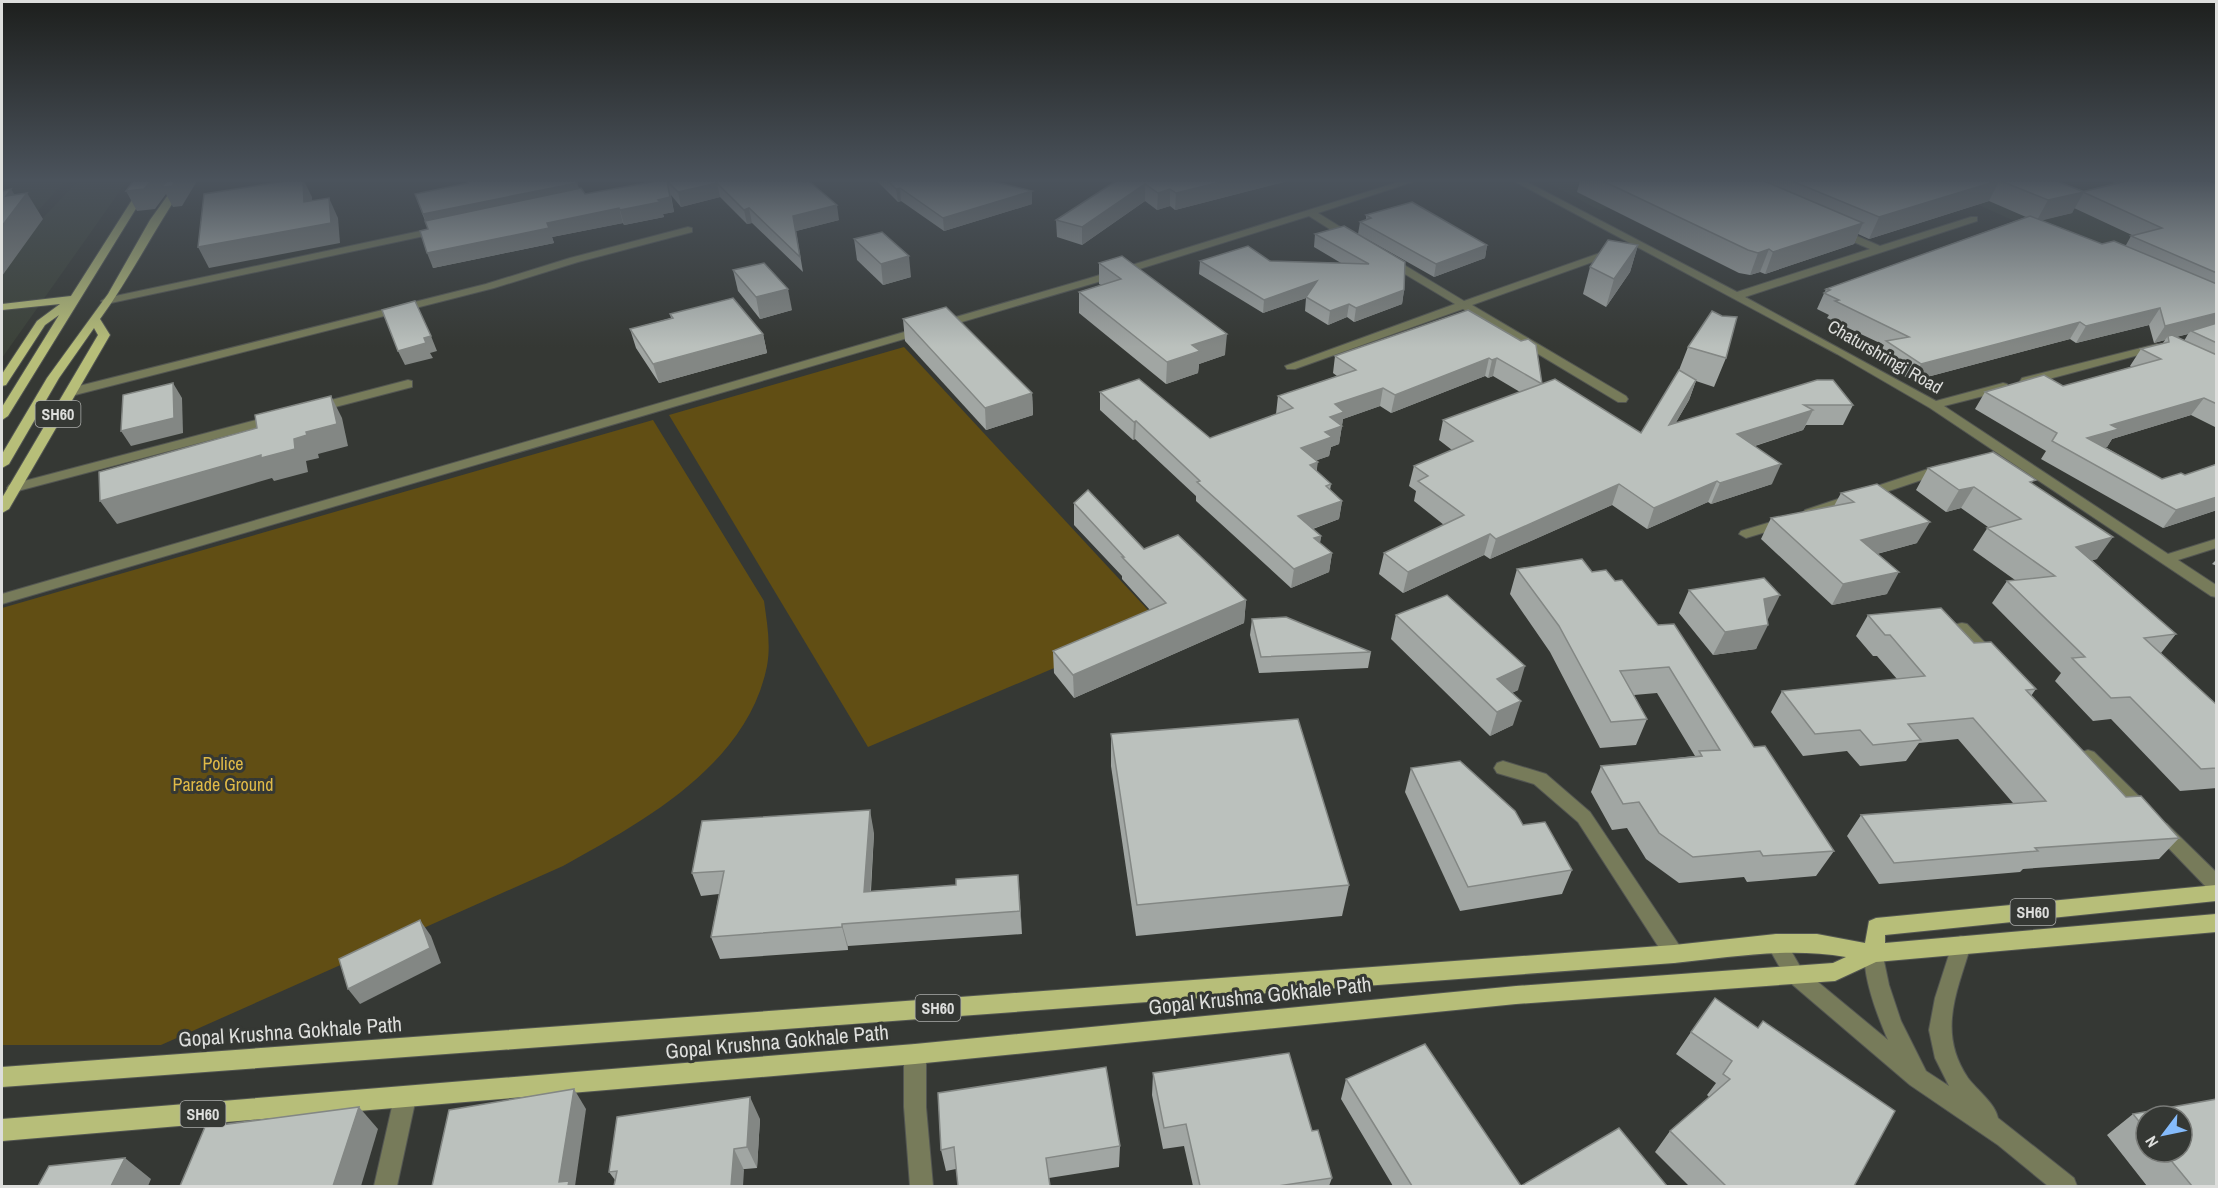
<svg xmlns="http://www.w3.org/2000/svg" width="2218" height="1188" font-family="'Archivo Narrow',sans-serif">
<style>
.built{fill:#3c4239}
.green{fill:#614e14}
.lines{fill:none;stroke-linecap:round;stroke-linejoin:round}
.minor-casing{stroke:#535652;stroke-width:2}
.major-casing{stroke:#535652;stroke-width:2}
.minor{fill:#777b5a;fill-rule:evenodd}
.major{fill:#b7be79;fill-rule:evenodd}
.wall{fill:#a1a6a3;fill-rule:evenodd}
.shaded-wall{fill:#838784}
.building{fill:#bbc1bd;stroke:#838784;stroke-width:1.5}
.labels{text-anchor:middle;stroke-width:6;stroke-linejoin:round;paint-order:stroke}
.shield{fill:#353834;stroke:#abacaa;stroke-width:1.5}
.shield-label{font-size:16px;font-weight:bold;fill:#dddedc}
.street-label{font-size:18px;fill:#dddedc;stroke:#353834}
.park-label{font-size:18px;fill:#e0ba47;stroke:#353834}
.near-street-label{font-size:21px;fill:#dddedc;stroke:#353834}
</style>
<rect width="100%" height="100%" fill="#353834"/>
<!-- built -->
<g class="built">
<path d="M2 181H65L2 250Z"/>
<path d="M78 181H127L2 358V261Z"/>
<path d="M1544 181H1711L1599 210Z"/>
<path d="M1925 181H2198L2216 227 2093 256Z"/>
</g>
<!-- green -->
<g class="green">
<path d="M904 347 1160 623 868 747 669 415Z"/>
<path d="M653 420 764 601C767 623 771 644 767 666 747 765 644 821 563 866L161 1045H2V608Z"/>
</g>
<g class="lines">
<defs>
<g id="minor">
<path d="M1402 181H1415L1318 213 1355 236V240H1347L1309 216 1098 282 2 604V594L1090 278Z"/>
<path d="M1514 181H1525L1737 292 1870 249 1833 233V229H1841L1880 246 1971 217H1977V221L1745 297 1936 401 2003 383 2007 384V390L1944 406 2168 554 2216 539V548L2178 560 2216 585V597L2211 596 1930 408 1837 354Z"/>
<path d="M439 227 443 228V232L106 304 101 301 106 298Z"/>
<path d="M688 227 692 228V232L578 262 494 288 71 396 65 392 67 389 486 284 570 258Z"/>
<path d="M1614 248 1619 251 1618 253 1472 305 1626 396 1628 399 1626 402H1618L1463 309 1295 369H1287L1285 366 1455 304 1383 261V257H1391L1464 301Z"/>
<path d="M2157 344 2161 345V349L2026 385 2020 381 2022 378Z"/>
<path d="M408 380 412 381V387L316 412 310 408 312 405Z"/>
<path d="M275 415 281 419 279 422 14 492 7 488 9 485Z"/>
<path d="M1943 464 1948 465 1950 468 1948 471 1815 516 1810 517 1803 513 1805 510Z"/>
<path d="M1784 518 1789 519 1791 522 1789 525 1746 538 1739 534 1741 531Z"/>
<path d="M1962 623 1967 624 1995 653 1997 657 1995 661H1983L1957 632 1954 628 1957 624Z"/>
<path d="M2088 750 2094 752 2148 805 2151 810 2148 815 2142 817 2136 815 2082 762 2079 757 2082 752Z"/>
<path d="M1503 761 1546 774 1590 812 1681 948 1684 954 1681 960 1674 963 1667 960 1578 822 1534 784 1497 773 1494 768 1497 763Z"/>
<path d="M2161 822 2167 824 2216 872V892L2209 890 2155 834 2152 829 2155 824Z"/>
<path d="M1776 934 1783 937 1801 968 1888 1040C1879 1020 1858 967 1867 947L1874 944 1881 947 1889 985 1901 1021 1926 1071 1949 1086 1935 1058 1929 1030 1935 998 1954 939 1961 936 1968 939 1971 945C1957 992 1937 1032 1968 1078 1977 1090 1995 1103 1998 1118L2074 1178 2077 1186H2048L1998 1145 1910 1085 1787 980 1766 943 1769 937Z"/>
<path d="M915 1044 923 1047 926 1054V1107L933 1186H910L904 1107V1054L907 1047Z"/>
<path d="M405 1087 413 1090 416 1098 397 1186H374L394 1098 397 1090Z"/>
</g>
<g id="major">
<path d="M144 181H153L8 416 2 420V407L59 315 45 325 6 385 2 386V374L37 321 60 304 2 310V304L71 296Z"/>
<path d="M178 181H187C156 226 132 275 100 319L110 335 9 509 2 513V498L98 335 94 328 59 378 9 464 2 468V454L47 378 108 294 150 220Z"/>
<path d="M2216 885V901L1885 935V943L2216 914V932L1876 962 1835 981 1516 1004 915 1064 2 1141V1119L915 1044 1516 986 1833 963 1846 957C1788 947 1732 957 1674 963L2 1087V1067L1674 945 1776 934H1817L1865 943 1869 921 1876 918Z"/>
</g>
</defs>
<!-- minor casing -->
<use href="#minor" class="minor-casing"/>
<!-- major casing -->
<use href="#major" class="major-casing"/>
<!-- minor -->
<use href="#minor" class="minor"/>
<!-- major -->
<use href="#major" class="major"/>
</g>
<!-- wall -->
<g class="wall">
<path d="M657 181H802L839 220 796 231 803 272 752 223 747 224 720 197 681 207 671 195 674 212 663 214 664 217 624 225 623 223 552 237 554 243 433 268 428 229 415 194 577 183 579 189 585 194Z"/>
<path d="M877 181H992L1032 191V204L944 231 901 201 898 202Z"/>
<path d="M1116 181H1288L1175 210 1170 206 1157 210 1145 201 1082 245 1057 237 1056 220Z"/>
<path d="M1580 181H2057L2084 191 2116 183 2109 181 2217 184V428L2191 415 2112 439 2107 447H2105L2162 479 2185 475 2217 464V510L2163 528 2041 459 2046 451 1975 409 1985 392 2063 386 2131 367 2130 366 2141 349 2163 343 2165 340 2154 343 2149 325 2076 343 2070 339 1912 381 1877 359 1884 345 1827 318 1829 315 1817 309 1826 289 2026 217 1989 201 1869 239 1858 234 1854 244 1765 274 1760 272 1750 275 1739 273 1577 192ZM2074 208 2134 236H2131L2126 245 2102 244 2041 220 2072 213ZM2188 334 2184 341 2176 337Z"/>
<path d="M1366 215 1487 245 1485 258 1434 277 1365 238 1404 290 1402 304 1354 322 1347 317 1328 325 1305 311 1306 298 1263 313 1199 274 1200 261H1270L1341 263 1314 247 1315 234H1358L1360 222 1366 220Z"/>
<path d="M854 239 911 277 883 285 857 260Z"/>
<path d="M1638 245 1630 272 1606 307 1583 294 1590 267Z"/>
<path d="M1099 263 1225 355 1199 364 1198 373 1166 384 1079 313V292L1101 285 1099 284Z"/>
<path d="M733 270 792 310 760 319 738 291Z"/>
<path d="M1468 310 1542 384 1641 433 1679 370 1688 347 1726 358 1714 387 1696 381 1689 400 1675 424 1817 380 1853 405 1843 425H1806L1803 430 1755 446 1772 484 1711 504 1708 502 1647 529 1612 505 1490 559 1484 555 1403 593 1379 574 1384 553 1444 525 1414 501 1416 491 1409 486 1414 466 1452 450 1439 440 1443 420 1520 392 1493 376 1488 378 1485 376 1391 413 1380 406 1343 419 1339 444 1331 447 1329 456 1317 460V471L1331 484 1330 490 1342 501 1339 519 1313 529 1321 536 1320 543 1332 553 1329 572 1291 588 1196 501V496L1135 439 1133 440 1100 410V392L1210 438 1276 414 1278 396 1337 376 1333 373 1335 356Z"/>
<path d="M670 314 763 334 767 353 659 383 636 348 630 329 671 318Z"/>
<path d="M903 319 1032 393 1033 415 986 430 905 341Z"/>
<path d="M1928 468 2033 484 2097 559 2092 560 2176 634 2161 653 2217 705V788L2180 791 2111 719 2093 721 2055 681 2061 673 1992 603 2007 581 2015 580 1973 550 1988 527 1961 508 1946 512 1916 490Z"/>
<path d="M1841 493 1917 543 1877 554 1887 594 1832 605 1761 539 1771 518 1834 506Z"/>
<path d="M1074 503 1144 549 1246 600 1244 623 1074 698 1054 673 1053 651 1150 610 1122 579V576L1074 525Z"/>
<path d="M2217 559V566L2212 564Z"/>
<path d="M1517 569 1592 572 1615 581 1754 747 1834 851 1816 876 1747 882 1744 877 1679 883 1646 859 1627 828 1612 830 1591 792 1601 766 1695 756 1657 693 1634 695 1647 719 1636 745 1600 748 1550 652 1510 594Z"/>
<path d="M1689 590 1768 619H1767L1756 649 1713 655 1679 613Z"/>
<path d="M1396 615 1518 690 1512 693 1513 725 1490 736 1391 639Z"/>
<path d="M1868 615 1974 643 2036 689 2031 696 2126 797 2179 838 2159 859 2023 869 2020 872 1879 884 1847 836 1861 815 2013 803 1958 739 1919 743 1906 761 1860 766 1847 751 1803 756 1771 712 1782 691 1897 679 1877 656H1873L1856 636Z"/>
<path d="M1252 619 1371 652 1368 668 1259 673 1250 635Z"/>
<path d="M1111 734 1349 885 1342 916 1136 936 1111 766Z"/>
<path d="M1411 768 1523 825 1572 870 1562 894 1460 911 1405 792Z"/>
<path d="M874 833 871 891 956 885 1018 875 1022 934 848 946V950L720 959 711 937 719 894 701 896 692 873Z"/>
<path d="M1715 998 1854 1186H1689L1655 1152 1670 1131 1709 1097 1707 1095 1716 1083 1676 1054 1691 1032Z"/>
<path d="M1153 1073 1312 1131 1332 1178 1329 1186H1193L1184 1146 1163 1149 1152 1095Z"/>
<path d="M1346 1079 1521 1186H1667H1393L1341 1099Z"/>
<path d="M938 1093 1120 1146 1119 1167 1049 1178 956 1169 946 1171 941 1150Z"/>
<path d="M2217 1099V1186H2147L2107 1135 2133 1114ZM2146 1116H2182V1152H2146Z"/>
<path d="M760 1119 757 1168 615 1180 609 1172Z"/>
</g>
<!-- shaded-wall -->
<g class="shaded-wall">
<path d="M151 181H197L182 206 173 207 166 194 155 209 137 211 126 191Z"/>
<path d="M303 181H304L312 197 313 222 304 202Z"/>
<path d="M667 181 674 212 663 214 664 217 624 225 620 210 658 200Z"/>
<path d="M1225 181H1288L1175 210 1176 193Z"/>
<path d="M1997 181H1999L1989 201 1869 239 1879 217Z"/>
<path d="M577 183 581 195 428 228 423 214Z"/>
<path d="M717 183 720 197 681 207 678 192Z"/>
<path d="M1145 184V201L1082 245V227Z"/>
<path d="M900 188 901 201 898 202 896 189Z"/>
<path d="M11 189 20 203 27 193 43 219 2 276V226L6 196Z"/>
<path d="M1170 189V206L1157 210 1158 193Z"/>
<path d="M1032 191V204L944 231 943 218Z"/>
<path d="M2084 192 2072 213 2036 222 2048 200Z"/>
<path d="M329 198 338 218 340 243 209 268 198 247Z"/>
<path d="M837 205 839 220 796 231 793 216Z"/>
<path d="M619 208 623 223 552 237 554 243 433 268 427 253 547 223Z"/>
<path d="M749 208 752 223 747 224 744 210Z"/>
<path d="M1863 223 1854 244 1765 274 1773 252Z"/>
<path d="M1487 245 1485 258 1434 277 1436 264Z"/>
<path d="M1638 245 1630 272 1606 307 1614 279Z"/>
<path d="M1769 249 1760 272 1750 275 1758 253Z"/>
<path d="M909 256 911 277 883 285 881 264Z"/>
<path d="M1317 281 1306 298 1263 313 1264 300Z"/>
<path d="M788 289 792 310 760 319 756 297Z"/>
<path d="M1404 290 1402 304 1354 322 1356 308Z"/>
<path d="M1349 304 1347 317 1328 325 1330 311Z"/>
<path d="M2160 308 2149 325 2076 343 2086 326Z"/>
<path d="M2217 313V327L2191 331 2188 334 2168 339V336L2165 340 2154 343 2165 326Z"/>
<path d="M2080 322 2070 339 1912 381 1921 364Z"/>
<path d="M763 334 767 353 659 383 653 364Z"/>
<path d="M1227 334 1225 355 1199 364 1198 373 1166 384 1167 362 1192 345Z"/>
<path d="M431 336 437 351 430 353 433 358 405 365 398 351 424 338Z"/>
<path d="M1489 358 1485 376 1391 413 1395 395Z"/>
<path d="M1497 358 1493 376 1488 378 1492 360Z"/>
<path d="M1696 380 1689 400 1662 446 1669 425Z"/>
<path d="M173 383 182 398 183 433 131 446 121 431Z"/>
<path d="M1383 388 1380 406 1343 419 1339 444 1331 447 1329 456 1298 467 1301 448 1325 432 1335 404Z"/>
<path d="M1032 393 1033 415 986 430 985 408Z"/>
<path d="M331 396 342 418 348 446 318 454 319 458 306 461 308 472 274 481 272 478 117 524 100 501 294 439 306 432Z"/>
<path d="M2204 398 2191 415 2112 439 2107 447 2078 455 2087 438 2111 425Z"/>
<path d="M1813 410 1803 430 1729 454 1737 434Z"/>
<path d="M1136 421 1135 439 1133 440 1134 422Z"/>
<path d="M1318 462 1315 480 1310 465Z"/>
<path d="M1781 464 1772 484 1711 504 1720 483Z"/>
<path d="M1717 481 1708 502 1647 529 1654 508Z"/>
<path d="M1619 484 1612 505 1490 559 1496 539Z"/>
<path d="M1974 487 1961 508 1946 512 1959 490Z"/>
<path d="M2217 497V510L2163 528 2176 510Z"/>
<path d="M1342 501 1339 519 1295 535 1298 516Z"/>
<path d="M1930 522 1917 543 1850 561 1861 540Z"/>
<path d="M1490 534 1484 555 1403 593 1408 572Z"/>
<path d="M1321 536 1318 554 1314 538Z"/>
<path d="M2113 537 2097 559 2061 569 2076 547Z"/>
<path d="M1332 553 1329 572 1291 588 1294 569Z"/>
<path d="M1899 572 1887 594 1832 605 1843 584Z"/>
<path d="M1780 595 1768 619 1752 622 1764 599Z"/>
<path d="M1246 600 1244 623 1074 698 1073 675Z"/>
<path d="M1768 625 1756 649 1713 655 1725 632Z"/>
<path d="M1525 666 1518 690 1489 703 1497 679Z"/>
<path d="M1521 701 1513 725 1490 736 1497 712Z"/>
<path d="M870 810 874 833 869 914 864 892Z"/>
<path d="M1018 875 1020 898 1022 934 1020 911Z"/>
<path d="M420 920 431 936 441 963 360 1004 348 989Z"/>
<path d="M842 924 848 946V950L842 927Z"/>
<path d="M574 1089 586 1109 575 1186H562L559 1182Z"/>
<path d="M750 1097 760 1119 757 1168 747 1147Z"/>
<path d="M359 1107 378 1129 361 1186H333Z"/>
<path d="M734 1149 744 1170 743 1186H731Z"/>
<path d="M125 1158 151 1179 148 1186H111Z"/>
</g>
<!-- building -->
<g class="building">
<path d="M133 181H151L144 189 126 191Z"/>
<path d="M167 181H175L172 186 162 187Z"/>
<path d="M286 181H303L304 202 329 198 331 223 198 247 204 194Z"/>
<path d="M467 181H576L577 183 423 214 415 194 468 183Z"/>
<path d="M657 181H667L670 197 658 200 660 202 620 210 619 208 547 223 549 228 427 253 420 231 428 229 425 221 581 188 585 194Z"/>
<path d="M667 181H802L804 182 809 181 837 205 793 216 800 257 749 208 744 210 717 183 678 192Z"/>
<path d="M888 181H992L1032 191 943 218 900 188 896 189Z"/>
<path d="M1116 181H1225L1176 193 1170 189 1158 193 1145 184 1082 227 1056 220Z"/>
<path d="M1603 181H1764L1863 223 1773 252 1769 249 1758 253 1748 250Z"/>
<path d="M1792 181H1997L1879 217Z"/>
<path d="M2001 181H2057L2084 192 2048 200Z"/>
<path d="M2127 181H2208L2217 184V273L2131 236 2162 228 2083 192H2084H2082Z"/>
<path d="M11 189 6 196 27 193 2 226V191Z"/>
<path d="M1412 202 1487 245 1436 264 1360 222 1371 218 1366 215Z"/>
<path d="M2030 216 2102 244 2114 241 2217 284V313L2165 326 2160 308 2086 326 2080 322 1921 364 1886 341 1909 337 1835 301 1839 300 1824 293 1830 290 1826 289Z"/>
<path d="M1344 226 1405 262 1404 290 1356 308 1349 304 1330 311 1306 297 1317 281 1264 300 1200 261 1248 246 1270 261 1369 264 1315 234Z"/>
<path d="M882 232 909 256 881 264 854 239Z"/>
<path d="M1608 240 1638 245 1614 279 1590 267Z"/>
<path d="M1122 256 1227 334 1192 345 1200 351 1167 362 1079 292 1121 279 1099 263Z"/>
<path d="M764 263 788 289 756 297 733 270Z"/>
<path d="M733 298 763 334 653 364 630 329 673 318 670 314Z"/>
<path d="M415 301 431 336 424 338 426 343 398 351 382 310Z"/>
<path d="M946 307 1032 393 985 408 903 319Z"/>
<path d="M1468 310 1521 341 1528 339 1536 345 1542 384 1497 358 1492 360 1489 358 1395 395 1383 388 1335 404 1344 412 1330 417 1342 426 1325 432 1332 437 1301 448 1318 462 1310 465 1331 484 1326 486 1342 501 1298 516 1321 536 1314 538 1332 553 1294 569 1197 482 1200 481 1136 421 1134 422 1100 392 1139 379 1210 438 1293 408 1278 396 1356 370 1335 356Z"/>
<path d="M1712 311 1722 316 1737 317 1726 358 1688 347Z"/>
<path d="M2217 323V343L2191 331Z"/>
<path d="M2172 335 2217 355V404L2204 398 2111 425 2119 429 2087 438 2162 479 2181 473 2185 475 2217 464V497L2176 510 2052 441 2057 433 1985 392 2044 375 2063 386 2161 359 2141 349 2169 342 2168 336Z"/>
<path d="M1679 370 1696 380 1669 425 1817 380H1833L1853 405H1804L1813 410 1737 434 1781 464 1720 483 1717 481 1654 508 1619 484 1496 539 1490 534 1408 572 1384 553 1464 515 1418 481 1428 476 1414 466 1473 441 1443 420 1555 379 1641 433Z"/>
<path d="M173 383 174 418 121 431 123 395Z"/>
<path d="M331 396 337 424 306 432 307 435 294 439 295 449 261 458V455L100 501 99 472 257 428 255 415Z"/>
<path d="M1993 452 2036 480 2030 482 2113 537 2076 547 2176 634 2144 638 2217 705V768L2201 769 2130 697 2111 698 2072 658 2085 657 2007 581 2055 576 1987 528 2021 519 1974 487 1959 490 1928 468Z"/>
<path d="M1877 484 1930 522 1861 540 1899 572 1843 584 1771 518 1854 502 1841 493Z"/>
<path d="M1088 490 1144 549 1178 535 1246 600 1073 675 1053 651 1166 603 1122 557H1124L1074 503Z"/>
<path d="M1582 559 1592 572 1606 570 1615 581 1622 580 1658 625 1674 624 1754 747 1765 746 1834 851 1763 856 1760 851 1693 857 1659 833 1639 802 1623 804 1601 766 1702 756 1699 751 1720 750 1669 667 1620 671 1647 719 1611 722 1559 626 1517 569Z"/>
<path d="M1764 578 1780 595 1764 599 1768 625 1725 632 1689 590Z"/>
<path d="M1447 595 1525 666 1497 679 1521 701 1497 712 1396 615Z"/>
<path d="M1941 608 1974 643 1991 642 2036 689 2026 690 2126 797 2141 796 2179 838 2035 848 2038 851 1894 863 1861 815 2046 801 1973 718 1908 724 1921 740 1873 745 1860 730 1815 734 1782 691 1925 676 1890 635H1885L1868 615Z"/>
<path d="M1286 617 1371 652 1261 657 1252 619Z"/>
<path d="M1298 719 1349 885 1137 905 1111 734Z"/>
<path d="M1460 761 1515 811 1523 825 1545 822 1572 870 1468 887 1411 768Z"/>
<path d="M870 810 864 892 956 885V879L1018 875 1020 911 842 924V927L711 937 724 871 692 873 702 821Z"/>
<path d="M420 920 430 948 348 989 339 959Z"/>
<path d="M1715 998 1758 1028 1763 1021 1895 1111 1854 1186H1726L1670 1131 1730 1079 1723 1074 1732 1061 1691 1032Z"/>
<path d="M1425 1044 1521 1186 1619 1128 1667 1186H1412L1346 1079Z"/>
<path d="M1289 1053 1312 1131 1318 1130 1332 1178 1278 1186H1200L1186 1124 1164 1128 1153 1073Z"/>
<path d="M1106 1067 1120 1146 1046 1158 1050 1186H958L954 1147 941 1150 938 1093Z"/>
<path d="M574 1089 559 1182 569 1181 568 1186H432L449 1110Z"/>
<path d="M750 1097 747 1147 734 1149 731 1186H614L617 1171 609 1172 617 1117Z"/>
<path d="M2217 1099V1186H2192L2164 1152H2182V1116H2146V1130L2133 1114Z"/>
<path d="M359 1107 333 1186H180L205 1127Z"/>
<path d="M125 1158 111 1186H38L49 1166Z"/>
</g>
<!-- sky -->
<linearGradient id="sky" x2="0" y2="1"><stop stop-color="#1d1f1d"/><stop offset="0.52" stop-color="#4b535c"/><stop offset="1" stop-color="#4b535c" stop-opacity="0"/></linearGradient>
<rect width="2218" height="347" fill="url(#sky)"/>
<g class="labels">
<!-- shield labels -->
<g class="shield">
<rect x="35.5" y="401" width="45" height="26" rx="4.5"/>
<rect x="2010.5" y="899" width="45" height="26" rx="4.5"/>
<rect x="915.5" y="995" width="45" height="26" rx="4.5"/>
<rect x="180.5" y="1101" width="45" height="26" rx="4.5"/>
</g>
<g class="shield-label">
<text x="58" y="420">SH60</text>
<text x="2033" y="918">SH60</text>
<text x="938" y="1014">SH60</text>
<text x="203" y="1120">SH60</text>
</g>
<!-- street labels -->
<g class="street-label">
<text transform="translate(1885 357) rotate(30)" y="6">Chaturshringi Road</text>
</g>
<!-- park labels -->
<g class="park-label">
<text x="223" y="770">Police<tspan x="223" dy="21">Parade Ground</tspan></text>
</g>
<!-- near-street labels -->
<g class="near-street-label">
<text transform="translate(1260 996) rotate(-6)" y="7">Gopal Krushna Gokhale Path</text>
<text transform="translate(290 1032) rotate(-4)" y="7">Gopal Krushna Gokhale Path</text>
<text transform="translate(777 1042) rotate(-5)" y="7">Gopal Krushna Gokhale Path</text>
</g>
</g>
<!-- border -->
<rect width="2218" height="1188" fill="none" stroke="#dddedc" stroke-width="6"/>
<!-- north arrow -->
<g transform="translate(2164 1134) rotate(238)"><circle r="28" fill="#353834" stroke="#787a77" stroke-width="1.5"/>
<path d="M0-4.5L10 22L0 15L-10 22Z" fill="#85bbfb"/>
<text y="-9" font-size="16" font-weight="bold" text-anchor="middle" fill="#dddedc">N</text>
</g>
</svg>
